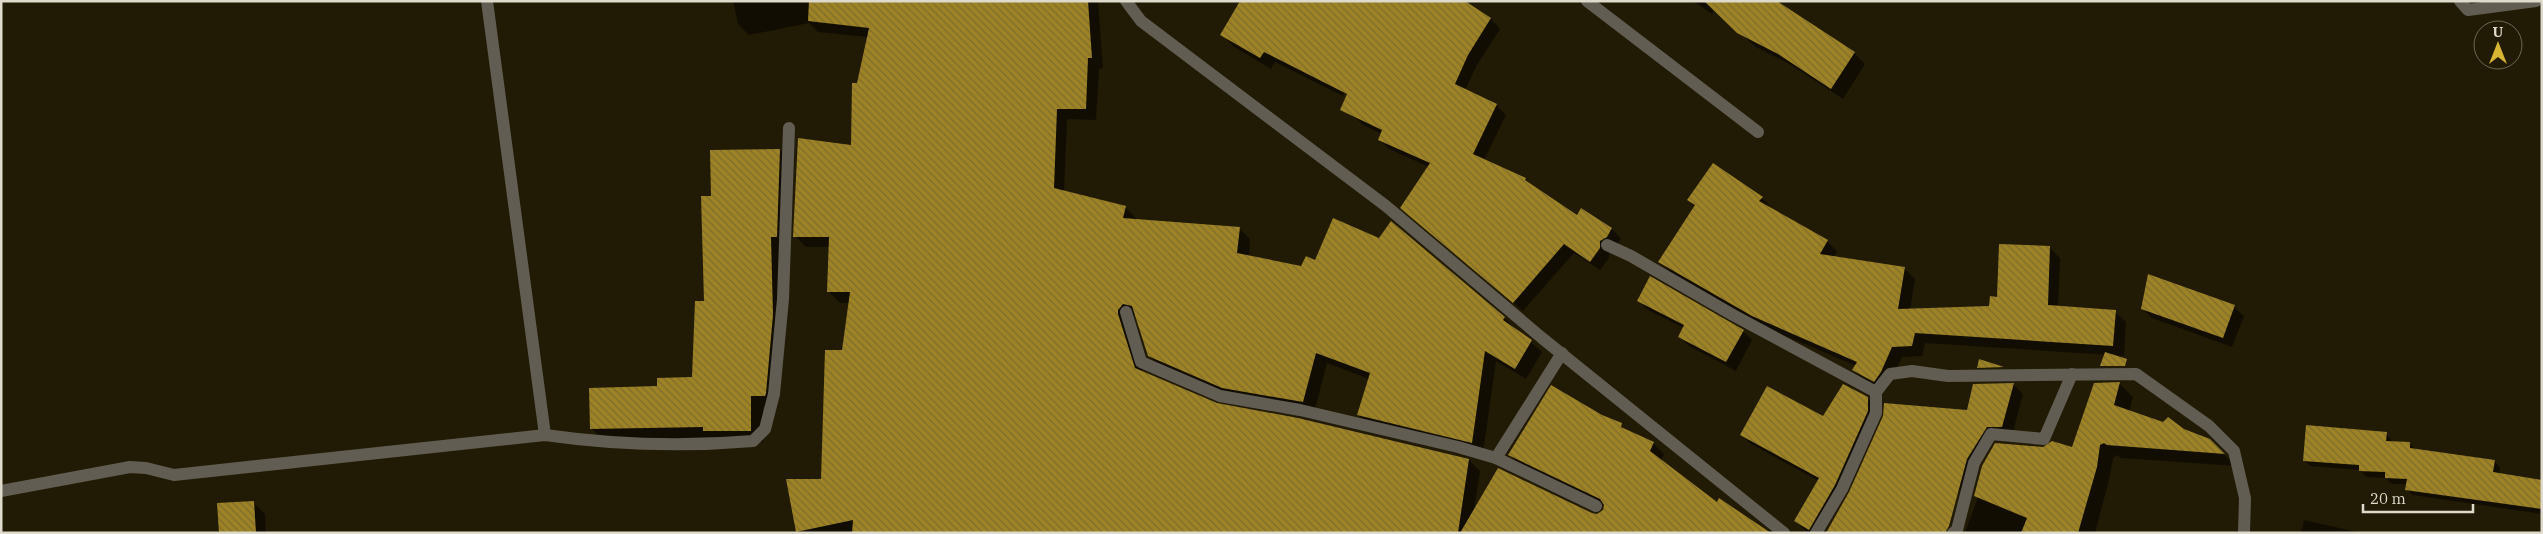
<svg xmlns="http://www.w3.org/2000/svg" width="2543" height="534" font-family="'IBM Plex Serif',serif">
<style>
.shadow{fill:#0007}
.building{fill:url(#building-back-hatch)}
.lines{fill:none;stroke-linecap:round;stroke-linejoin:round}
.street{stroke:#615d52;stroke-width:12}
</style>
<defs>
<pattern id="building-back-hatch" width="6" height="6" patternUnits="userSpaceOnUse" patternTransform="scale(1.25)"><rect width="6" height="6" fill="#9d8325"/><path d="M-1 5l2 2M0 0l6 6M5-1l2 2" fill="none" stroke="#7e6c2d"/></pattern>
</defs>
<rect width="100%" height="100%" fill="#211a04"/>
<!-- shadow -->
<g class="shadow">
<path d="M733 1H1098L1103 68 1099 69 1096 120 1067 119 1064 192 1125 207 1136 218V220L1239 228 1250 239 1249 257 1302 267 1315 262 1504 318 1542 352 1526 379 1496 361 1483 453 1370 426 1359 415 1369 379 1327 363 1314 413 1234 399 1160 367 1149 355 1136 314 1130 318 1129 326 1143 373 1218 405 1469 460 1480 471 1474 511 1597 515 1604 511 1605 506 1520 465 1509 454 1601 416 1653 443 1664 454 1661 461 1717 504 1720 499 1751 519 1762 530 1761 533H798L823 480 849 303H840L829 292 830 247H806L795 236 853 147 858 84 868 37 818 32 809 23 749 35 738 24Z"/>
<path d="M1386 1 1343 96 1275 62 1271 69 1233 46 1222 34Z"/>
<path d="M1463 1 1491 19 1500 29 1477 65 1465 90 1496 105 1506 115 1484 160 1525 179 1534 188 1577 217 1582 210 1612 229 1621 239 1616 246 1609 251V258L1600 270 1574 253 1523 311 1412 217 1429 167 1389 149 1379 140 1382 134 1363 125 1354 116Z"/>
<path d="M1693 1H1775L1854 53 1865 64 1843 99 1791 65 1756 47 1714 10 1712 14Z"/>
<path d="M780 150 791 162 777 407H763V442L603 440 591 428 659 387 694 378 705 303 712 197Z"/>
<path d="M1762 198 1772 208 1827 241 1837 251 1834 257 1904 268 1915 279 1910 310 1990 307 2050 248 2060 258 2058 307 2115 312 2126 322 2124 356 1925 343 1922 356 1902 357 1891 383 1885 391 1864 380 1853 370 1856 366 1763 326 1670 272 1659 262 1695 206 1689 199Z"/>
<path d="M1638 300 1743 331 1752 340 1736 371 1689 346 1680 337 1684 328 1648 310Z"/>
<path d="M2234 307 2244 316 2232 347 2152 318 2142 309Z"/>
<path d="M2095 384H2120L2133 397 2129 412 2209 440 2236 466 2121 458 2117 455 2113 458 2109 480 2095 533H1965L1997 444 2073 449Z"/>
<path d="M1974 385H2014L2023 394 2012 436 1992 437 1934 533 1850 493 1885 417 1968 412Z"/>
<path d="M1867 398 1877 408 1822 533H1808L1795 521 1819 481 1751 444 1742 435 1823 418Z"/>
<path d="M2386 433 2392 442 2409 443 2416 450 2494 461 2500 467 2499 474 2542 481V514L2413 495 2407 489V484H2392L2386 478 2366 477 2360 470 2310 466 2304 460Z"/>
<path d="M253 502 265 514 266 533H220Z"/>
<path d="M2304 520 2362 533H2301Z"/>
</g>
<!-- building -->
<g class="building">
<path d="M809 1H1088L1092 58H1088L1086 109H1057L1054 188 1126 206 1123 218 1240 227 1237 253 1301 266 1306 256 1315 260 1333 218 1379 238 1391 221 1505 317 1503 320 1532 340 1515 369 1485 351 1472 443 1357 415 1370 373 1316 353 1303 402 1222 388 1148 356 1132 306 1123 304 1118 310V314L1135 368 1217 403 1298 418 1469 459 1458 533H852L853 520 796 532 786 479H821L825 350H842L850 292H827L829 237H793L798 138 851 145 852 83H857L869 28 808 21Z"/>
<path d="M1240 1H1465L1491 18 1468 55 1455 84 1497 104 1473 154 1526 178 1525 180 1577 215 1581 208 1612 228 1607 237 1600 241V248L1590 262 1564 244 1513 303 1400 208 1430 163 1378 140 1382 130 1340 110 1347 94 1264 52 1260 58 1220 35Z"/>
<path d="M1704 1H1777L1855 52 1831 89 1778 54 1737 33Z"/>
<path d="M780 149 777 237H771L773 315 766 393 765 396H751V431H703V427L590 429 589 388 657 386V378L692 377 695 301H704L701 196H711L710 150Z"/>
<path d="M1713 163 1763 197 1759 201 1828 240 1820 254 1905 267 1898 309 1989 306 1990 296 1997 297 1999 244 2050 246 2048 305 2116 310 2113 346 1915 333 1912 346 1892 347 1881 372 1874 382 1852 370 1857 362 1752 316 1658 262 1695 205 1687 200Z"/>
<path d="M2148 274 2235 305 2223 338 2141 309Z"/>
<path d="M1650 276 1744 330 1726 362 1678 337 1684 325 1637 301Z"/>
<path d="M2105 352 2127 359 2125 366H2100Z"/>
<path d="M1979 359 2004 367 1977 368Z"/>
<path d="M2120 382 2114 405 2163 422 2168 417 2184 429 2210 439 2225 454 2107 445 2104 443 2100 445 2097 467 2078 533H2021L2027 518 1974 496 1982 466 1995 443 2043 447 2052 441 2072 447 2094 383Z"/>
<path d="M2014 383 2002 427H1987L1967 459 1949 526 1945 533H1826L1849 492 1883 416 1884 403 1967 410 1973 384Z"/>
<path d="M1843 384 1868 397V411L1835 485 1809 530 1794 521 1819 478 1740 435 1767 386 1823 416Z"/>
<path d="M1551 385 1602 415 1622 423 1621 427 1654 442 1650 451 1717 502 1719 498 1771 533H1460L1498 468 1592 513 1597 514 1603 510 1604 505 1600 499 1508 455Z"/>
<path d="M2306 425 2387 432 2386 441 2410 442V448L2495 460 2493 472 2542 480V509L2405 490 2407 479 2385 478V472L2359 471V465L2303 461Z"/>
<path d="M254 501 256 533H219L217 503Z"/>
</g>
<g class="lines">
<!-- street -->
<g class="street">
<path d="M487 1 545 435"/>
<path d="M1126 1 1141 21 1386 206 1542 338 1784 533"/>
<path d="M1587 1 1758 132"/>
<path d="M2460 1 2468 10 2536 1"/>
<path d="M1607 245 1631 256 1733 315 1876 392"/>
<path d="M1126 312 1141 362 1220 396 1300 410 1458 447 1496 458 1562 353"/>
<path d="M1496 458 1596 506"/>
<path d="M1 491 130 467 146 468 174 475 545 435C615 445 683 447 753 441L765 429 774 394 783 299 789 128"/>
<path d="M1816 533 1842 489 1876 413V392L1890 374 1912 371 1948 376 2136 374 2209 426 2234 451 2245 498 2244 533"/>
<path d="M1953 533 1957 530 1974 463 1991 434 2044 439 2072 374"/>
</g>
</g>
<!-- border -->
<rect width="2543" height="534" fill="none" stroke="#dedacc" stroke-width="5"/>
<!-- north arrow -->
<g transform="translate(2498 45)"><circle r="24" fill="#211a04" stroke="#6d6754"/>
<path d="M0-4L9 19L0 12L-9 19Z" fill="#d7b434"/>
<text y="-8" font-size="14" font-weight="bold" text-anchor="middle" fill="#dedacc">U</text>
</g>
<!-- scale -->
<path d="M2363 504v8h110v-8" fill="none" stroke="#dedacc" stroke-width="2.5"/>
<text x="2370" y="504" font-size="15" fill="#dedacc" stroke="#211a04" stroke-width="4" paint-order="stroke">20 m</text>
</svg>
